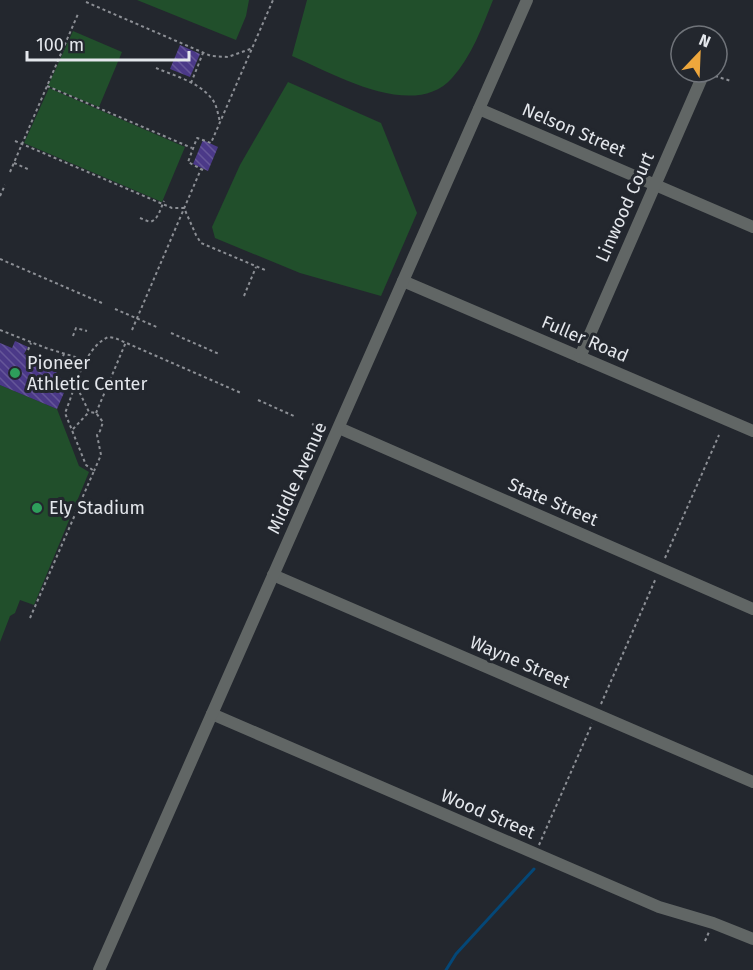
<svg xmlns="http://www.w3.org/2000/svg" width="753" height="970" font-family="'Fira Sans',sans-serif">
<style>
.pitch{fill:#214f2b}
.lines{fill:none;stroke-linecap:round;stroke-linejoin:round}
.stream{stroke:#044777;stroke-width:3}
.building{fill:url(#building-back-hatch)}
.path{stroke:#8c8f95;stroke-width:2;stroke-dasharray:3 3;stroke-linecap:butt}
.minor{stroke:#616665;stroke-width:12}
.leisure-dot{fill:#2e9e5b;stroke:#23272e;stroke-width:2}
.labels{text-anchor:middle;stroke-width:6;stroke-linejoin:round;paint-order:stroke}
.street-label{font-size:18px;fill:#e4e7ec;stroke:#23272e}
.poi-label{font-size:18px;fill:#e4e7ec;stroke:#23272e;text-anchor:start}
</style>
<defs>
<pattern id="building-back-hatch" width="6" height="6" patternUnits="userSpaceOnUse" patternTransform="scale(1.5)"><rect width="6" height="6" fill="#4b3988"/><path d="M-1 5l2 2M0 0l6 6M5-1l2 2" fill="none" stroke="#655699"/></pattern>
</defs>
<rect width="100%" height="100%" fill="#23272e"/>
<!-- pitch -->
<g class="pitch">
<path d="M137 0H249L246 16 236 40Z"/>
<path d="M307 0H493C482 27 472 56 452 78 414 121 334 74 292 56Z"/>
<path d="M73 31 122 52 99 107 48 86Z"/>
<path d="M288 82 381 123 417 213 381 296 300 273 215 238 212 227 240 165Z"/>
<path d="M49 88 185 147 162 202 24 143Z"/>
<path d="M0 385 57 409 79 466 89 472 34 605 20 600 15 613 10 616 0 642Z"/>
</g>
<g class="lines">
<!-- stream -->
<path class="stream" d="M446 970 456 954 534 869"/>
</g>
<!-- building -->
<g class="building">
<path d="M180 45 200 54 190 77 170 69Z"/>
<path d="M203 140 218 147 208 171 193 164Z"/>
<path d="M15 341 28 347 24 354 58 368 55 376 69 381 57 409 0 385V343L12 348Z"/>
</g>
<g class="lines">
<!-- path -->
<g class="path">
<path d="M86 2 211 56 228 57 253 48"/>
<path d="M156 68C175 76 199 82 212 99 217 105 218 115 220 122"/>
<path d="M715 76 731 81"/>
<path d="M191 83 203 53"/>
<path d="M47 86 192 148"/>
<path d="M15 141 172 208H184L196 235 201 243 265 270"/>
<path d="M14 163 30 170"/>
<path d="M203 170 188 162 197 138 211 143 273 0"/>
<path d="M10 172 78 14"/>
<path d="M0 196 5 185"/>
<path d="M140 218 150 222C159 219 160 209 164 201"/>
<path d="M0 259 102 303"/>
<path d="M244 296 256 267"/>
<path d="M115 309 159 328"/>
<path d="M0 330 46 348 85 360"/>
<path d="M132 330 201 169"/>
<path d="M171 333 219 354"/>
<path d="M73 336 76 328 87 331"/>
<path d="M28 350 31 343"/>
<path d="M58 367 64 354"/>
<path d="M77 387 89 412 96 413 103 422 100 431 97 435 101 455 94 471"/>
<path d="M258 400 296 417"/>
<path d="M96 413 126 342"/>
<path d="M312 424 321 428 324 432"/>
<path d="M73 429 89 412"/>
<path d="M665 558 719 435"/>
<path d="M30 618 94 471 86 465 65 413C75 389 83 349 108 337L115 338 241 393"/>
<path d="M601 704 656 578"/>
<path d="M539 845 592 724"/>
<path d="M705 941 709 932"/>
</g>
<!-- minor -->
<g class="minor">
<path d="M479 109 753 227"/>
<path d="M403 281 753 431"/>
<path d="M580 357 704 73"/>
<path d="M339 428 753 609"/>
<path d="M273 575 753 782"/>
<path d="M212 714 659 907 713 923 753 939"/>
<path d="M99 970 527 0"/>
</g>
</g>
<!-- markers -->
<g class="leisure-dot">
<circle cx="15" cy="373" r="6"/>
<circle cx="37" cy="508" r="6"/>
</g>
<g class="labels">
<!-- street labels -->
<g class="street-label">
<text transform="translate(574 130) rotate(23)" y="6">Nelson Street</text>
<text transform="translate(625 207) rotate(-66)" y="6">Linwood Court</text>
<text transform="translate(585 339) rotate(23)" y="6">Fuller Road</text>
<text transform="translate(297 478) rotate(-66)" y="6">Middle Avenue</text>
<text transform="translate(553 502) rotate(23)" y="6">State Street</text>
<text transform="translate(520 662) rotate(23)" y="6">Wayne Street</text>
<text transform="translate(488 814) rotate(23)" y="6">Wood Street</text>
</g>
<!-- poi labels -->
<g class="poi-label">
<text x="27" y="369">Pioneer<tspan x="27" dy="21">Athletic Center</tspan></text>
<text x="49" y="514">Ely Stadium</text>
</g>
</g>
<!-- north arrow -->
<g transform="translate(699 54) rotate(23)"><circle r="28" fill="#23272e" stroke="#70747a" stroke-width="1.5"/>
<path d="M0-4.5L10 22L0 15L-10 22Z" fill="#eea73c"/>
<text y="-9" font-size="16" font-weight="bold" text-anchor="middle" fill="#e4e7ec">N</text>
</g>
<!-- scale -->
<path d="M27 51v9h162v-9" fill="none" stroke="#e4e7ec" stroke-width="3"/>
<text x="36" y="51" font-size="18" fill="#e4e7ec" stroke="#23272e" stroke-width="4.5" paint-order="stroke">100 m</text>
</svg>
